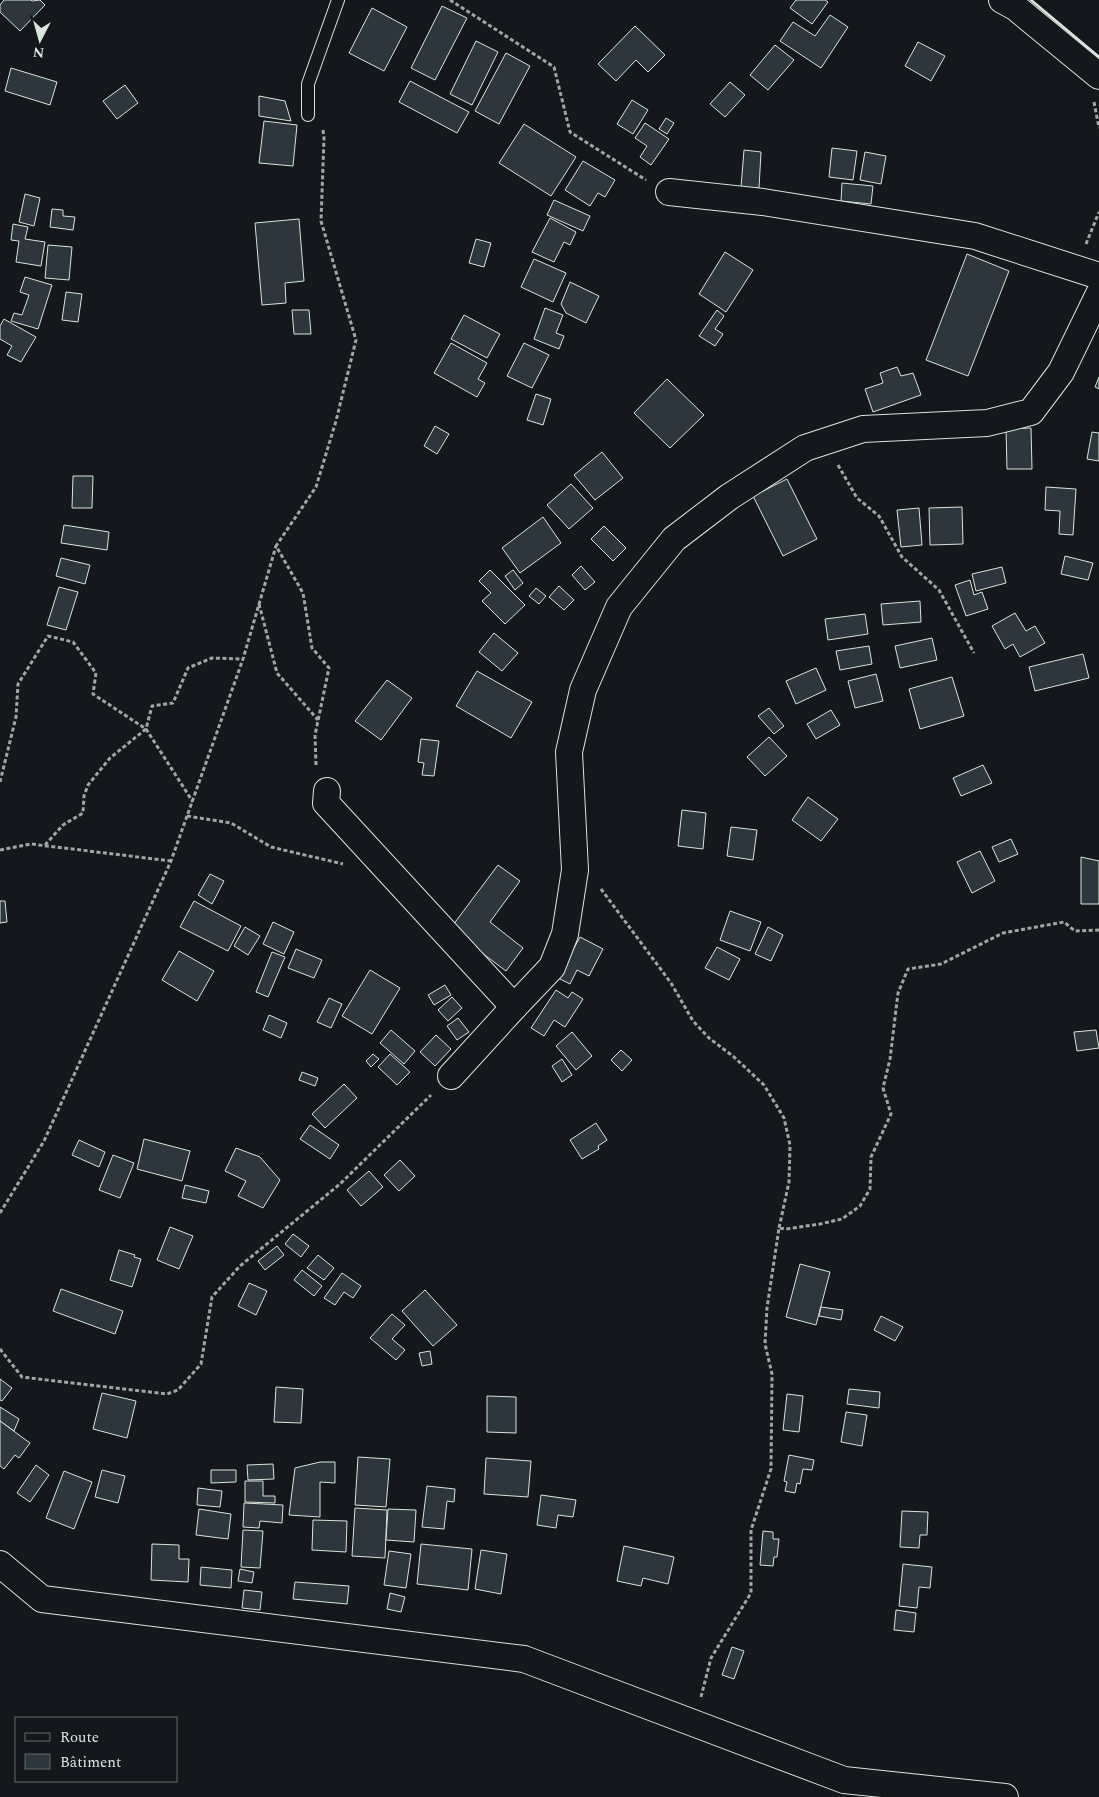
<svg xmlns="http://www.w3.org/2000/svg" width="1099" height="1797" font-family="Spectral,serif">
<style>
.building{fill:#2c363c;stroke:#d8e6dc}
.lines{fill:none;stroke-linecap:round;stroke-linejoin:round}
.service-casing{stroke:#d8e6dc;stroke-width:14}
.minor-casing{stroke:#d8e6dc;stroke-width:28}
.path{stroke:#9da8a2;stroke-width:3;stroke-dasharray:4 2.5;stroke-linecap:butt}
.service{stroke:#14181c;stroke-width:12}
.minor{stroke:#14181c;stroke-width:26}
.wall{stroke:#d8e6dc;stroke-width:2.5}
</style>
<rect width="100%" height="100%" fill="#14181c"/>
<!-- building -->
<g class="building">
<path d="M4 0H31L32 1 40 0 45 5 20 31 0 12V5Z"/>
<path d="M796 0H825L828 2 812 24 790 8Z"/>
<path d="M442 6 467 18 435 80 411 68Z"/>
<path d="M372 8 407 27 384 71 349 53Z"/>
<path d="M830 15 848 27 821 68 780 41 793 22 815 36Z"/>
<path d="M635 26 665 55 648 72 636 60 616 81 598 64Z"/>
<path d="M476 41 498 52 472 105 450 94Z"/>
<path d="M918 42 945 56 931 81 905 66Z"/>
<path d="M775 45 794 60 768 90 750 75Z"/>
<path d="M506 53 530 66 499 124 475 111Z"/>
<path d="M11 68 57 82 50 105 5 91Z"/>
<path d="M410 81 469 112 457 133 399 102Z"/>
<path d="M730 82 745 95 725 117 710 104Z"/>
<path d="M125 85 138 103 117 119 103 101Z"/>
<path d="M259 96 285 101 291 121 259 116Z"/>
<path d="M632 100 648 110 633 134 617 124Z"/>
<path d="M666 118 674 123 667 134 659 129Z"/>
<path d="M264 121 297 125 293 166 259 163Z"/>
<path d="M645 123 669 139 651 165 640 157 647 146 635 138Z"/>
<path d="M524 124 576 157 551 196 499 163Z"/>
<path d="M832 148 857 151 853 180 829 177Z"/>
<path d="M744 150 761 152 759 188 741 187Z"/>
<path d="M865 152 886 156 881 184 860 180Z"/>
<path d="M583 161 615 180 605 197 598 193 590 206 565 190Z"/>
<path d="M842 183 873 186 871 204 841 201Z"/>
<path d="M25 194 40 198 34 226 19 222Z"/>
<path d="M554 200 590 216 583 231 547 215Z"/>
<path d="M52 209 63 210V216L75 217 73 230 50 227Z"/>
<path d="M550 218 576 232 570 245 564 242 554 262 532 252Z"/>
<path d="M299 219 304 281 285 283 286 303 262 305 255 223Z"/>
<path d="M13 224 28 227 25 239 45 242 41 266 16 262 19 241 11 240Z"/>
<path d="M476 239 491 243 484 267 469 263Z"/>
<path d="M48 245 72 247 69 280 45 278Z"/>
<path d="M725 252 753 270 726 312 699 294Z"/>
<path d="M967 254 1009 271 968 376 926 360Z"/>
<path d="M534 259 566 273 553 302 521 287Z"/>
<path d="M25 277 52 285 38 329 11 321 14 313 22 315 29 295 20 292Z"/>
<path d="M570 282 599 296 586 323 566 313 561 304Z"/>
<path d="M66 292 82 294 78 322 62 320Z"/>
<path d="M545 308 563 315 556 333 564 336 559 349 534 339Z"/>
<path d="M292 310H309L311 334H294Z"/>
<path d="M717 310 724 316 715 329 723 334 715 346 699 336Z"/>
<path d="M464 315 500 334 487 358 451 339Z"/>
<path d="M4 319 36 337 21 362 7 355 12 346 0 339V326Z"/>
<path d="M451 343 487 363 478 379 485 383 477 397 434 373Z"/>
<path d="M524 343 549 355 532 388 507 376Z"/>
<path d="M897 367 901 376 913 373 921 395 873 412 865 389 883 383 880 373Z"/>
<path d="M1099 377V389L1095 387Z"/>
<path d="M667 379 704 415 670 448 634 413Z"/>
<path d="M536 394 551 399 543 425 527 420Z"/>
<path d="M435 426 449 434 437 454 424 446Z"/>
<path d="M1031 428 1032 469H1007L1006 429Z"/>
<path d="M1092 432 1099 433V461L1087 459Z"/>
<path d="M602 452 623 478 595 500 574 475Z"/>
<path d="M73 476H93L92 508H72Z"/>
<path d="M787 479 817 539 783 556 753 496Z"/>
<path d="M571 484 593 508 569 529 547 505Z"/>
<path d="M1046 487 1076 489 1073 535 1059 534 1060 511 1045 510Z"/>
<path d="M962 507 963 544 930 545 929 508Z"/>
<path d="M919 508 922 545 901 547 897 510Z"/>
<path d="M543 517 561 543 520 573 502 548Z"/>
<path d="M64 525 109 532 107 550 61 543Z"/>
<path d="M604 526 626 548 613 561 591 539Z"/>
<path d="M1065 556 1093 563 1088 580 1061 574Z"/>
<path d="M61 558 90 565 85 584 56 576Z"/>
<path d="M581 566 595 582 585 590 572 575Z"/>
<path d="M1002 567 1006 583 976 591 972 574Z"/>
<path d="M490 570 525 605 505 624 482 601 491 593 479 581Z"/>
<path d="M513 570 523 583 515 590 505 576Z"/>
<path d="M970 580 974 595 982 592 988 609 966 616 955 585Z"/>
<path d="M559 586 574 600 564 610 549 597Z"/>
<path d="M59 587 78 592 66 630 47 625Z"/>
<path d="M536 588 546 596 539 604 529 596Z"/>
<path d="M920 601 921 622 883 625 881 604Z"/>
<path d="M1015 613 1026 631 1035 626 1045 643 1020 657 1013 644 1005 649 992 626Z"/>
<path d="M865 614 868 634 828 640 825 619Z"/>
<path d="M494 633 518 653 502 671 479 652Z"/>
<path d="M932 638 937 660 900 668 895 646Z"/>
<path d="M869 646 872 664 840 670 836 651Z"/>
<path d="M1083 654 1089 678 1035 691 1029 667Z"/>
<path d="M816 668 826 690 796 704 786 681Z"/>
<path d="M477 671 532 702 511 738 456 706Z"/>
<path d="M876 674 883 701 855 708 848 681Z"/>
<path d="M952 677 964 716 920 729 909 689Z"/>
<path d="M387 680 412 698 381 740 355 721Z"/>
<path d="M769 708 784 726 774 734 758 716Z"/>
<path d="M831 710 840 725 816 739 807 724Z"/>
<path d="M769 737 787 756 765 776 747 757Z"/>
<path d="M421 739 439 741 434 776 422 775 424 763 418 762Z"/>
<path d="M983 765 992 783 961 796 953 778Z"/>
<path d="M808 797 838 819 821 841 792 820Z"/>
<path d="M682 810 706 813 703 849 678 846Z"/>
<path d="M731 827 757 830 753 860 727 856Z"/>
<path d="M1011 839 1018 854 999 862 992 847Z"/>
<path d="M980 851 995 881 972 893 957 862Z"/>
<path d="M1081 857 1099 861V904H1081Z"/>
<path d="M498 865 520 881 490 922 523 948 506 971 450 929Z"/>
<path d="M210 874 224 881 212 904 198 895Z"/>
<path d="M0 901H5L7 922 0 923Z"/>
<path d="M194 901 241 926 228 951 180 927Z"/>
<path d="M730 911 761 922 750 951 720 940Z"/>
<path d="M273 922 294 932 284 954 263 944Z"/>
<path d="M245 927 260 936 248 955 234 946Z"/>
<path d="M768 927 783 935 771 961 755 954Z"/>
<path d="M580 937 603 949 589 976 577 970 570 984 558 978Z"/>
<path d="M717 947 740 959 729 980 705 968Z"/>
<path d="M296 949 322 960 314 978 288 968Z"/>
<path d="M179 951 214 971 197 1001 162 980Z"/>
<path d="M272 952 285 957 268 997 256 992Z"/>
<path d="M370 970 400 988 372 1034 342 1016Z"/>
<path d="M445 985 451 995 434 1005 428 995Z"/>
<path d="M556 990 568 998 572 992 583 999 565 1027 554 1020 544 1036 531 1028Z"/>
<path d="M452 997 462 1008 448 1021 438 1010Z"/>
<path d="M329 998 342 1004 331 1028 317 1022Z"/>
<path d="M269 1015 287 1023 281 1038 263 1030Z"/>
<path d="M458 1018 469 1032 457 1040 447 1026Z"/>
<path d="M391 1030 415 1051 404 1064 380 1043Z"/>
<path d="M1096 1030 1099 1048 1077 1051 1074 1032Z"/>
<path d="M572 1032 592 1056 576 1070 556 1046Z"/>
<path d="M436 1035 451 1049 435 1066 420 1052Z"/>
<path d="M621 1050 632 1060 622 1071 611 1060Z"/>
<path d="M373 1054 379 1059 371 1067 366 1061Z"/>
<path d="M390 1054 410 1072 397 1085 378 1067Z"/>
<path d="M562 1059 572 1075 562 1082 552 1066Z"/>
<path d="M302 1072 318 1078 315 1086 299 1080Z"/>
<path d="M344 1084 357 1098 325 1128 312 1114Z"/>
<path d="M596 1123 607 1140 598 1146 599 1149 582 1159 570 1140Z"/>
<path d="M310 1125 339 1145 330 1159 300 1139Z"/>
<path d="M144 1139 190 1151 182 1181 137 1169Z"/>
<path d="M79 1140 105 1152 99 1167 72 1155Z"/>
<path d="M236 1148 260 1157 280 1180 263 1208 238 1196 246 1181 225 1171Z"/>
<path d="M113 1155 134 1163 120 1198 99 1190Z"/>
<path d="M400 1160 415 1176 399 1191 384 1175Z"/>
<path d="M369 1171 383 1187 361 1206 347 1190Z"/>
<path d="M185 1185 209 1191 206 1203 182 1198Z"/>
<path d="M170 1227 193 1236 179 1269 157 1260Z"/>
<path d="M293 1234 309 1246 301 1257 285 1244Z"/>
<path d="M277 1246 284 1255 265 1270 258 1261Z"/>
<path d="M119 1250 135 1255 134 1257 141 1259 132 1287 110 1280Z"/>
<path d="M318 1255 334 1268 324 1280 307 1268Z"/>
<path d="M800 1264 830 1272 816 1325 786 1317Z"/>
<path d="M302 1270 322 1286 314 1296 294 1280Z"/>
<path d="M342 1273 361 1286 353 1298 344 1292 335 1305 324 1298Z"/>
<path d="M249 1283 267 1291 256 1315 238 1306Z"/>
<path d="M61 1289 123 1311 115 1334 53 1311Z"/>
<path d="M425 1290 457 1325 433 1346 402 1311Z"/>
<path d="M821 1307 843 1310 841 1320 819 1316Z"/>
<path d="M392 1314 405 1325 392 1339 405 1350 396 1360 370 1338Z"/>
<path d="M881 1316 903 1327 895 1341 874 1330Z"/>
<path d="M430 1351 432 1364 422 1366 419 1353Z"/>
<path d="M0 1379 12 1388 2 1401 0 1400Z"/>
<path d="M276 1387 303 1389 301 1423 274 1422Z"/>
<path d="M849 1389 880 1392 879 1408 847 1404Z"/>
<path d="M102 1393 136 1401 127 1438 93 1429Z"/>
<path d="M787 1394 803 1396 799 1432 783 1430Z"/>
<path d="M487 1396 516 1397V1433L487 1432Z"/>
<path d="M0 1407 19 1419 14 1431 0 1421Z"/>
<path d="M846 1412 867 1415 862 1446 841 1442Z"/>
<path d="M0 1421 30 1443 19 1458 15 1455 4 1469 0 1466Z"/>
<path d="M789 1455 814 1460 812 1470 803 1469 800 1484 797 1483 795 1493 785 1491 787 1482 784 1481Z"/>
<path d="M358 1457 390 1459 386 1507 355 1505Z"/>
<path d="M486 1458 531 1461 528 1497 484 1494Z"/>
<path d="M320 1462H335V1483L320 1482V1517L289 1515 295 1468Z"/>
<path d="M273 1464 274 1479 248 1480 247 1465Z"/>
<path d="M36 1465 49 1475 30 1502 17 1493Z"/>
<path d="M102 1470 125 1476 118 1503 95 1497Z"/>
<path d="M211 1470H236V1482L211 1483Z"/>
<path d="M64 1471 92 1482 74 1529 46 1518Z"/>
<path d="M245 1481H263V1496H275V1503L245 1502Z"/>
<path d="M427 1486 455 1489 454 1502 447 1501 444 1529 422 1527Z"/>
<path d="M198 1488 222 1491 220 1507 197 1505Z"/>
<path d="M541 1495 576 1500 573 1517 558 1515 556 1528 537 1525Z"/>
<path d="M244 1503 283 1505 282 1523 260 1521 259 1528 243 1527Z"/>
<path d="M355 1508 387 1510 385 1558 352 1556Z"/>
<path d="M199 1509 231 1514 228 1539 196 1535Z"/>
<path d="M388 1509 416 1510 414 1542 386 1540Z"/>
<path d="M902 1511 928 1512 927 1535H920L919 1548 900 1547Z"/>
<path d="M313 1520 347 1521 346 1552 312 1550Z"/>
<path d="M243 1530 263 1531 260 1568 241 1567Z"/>
<path d="M763 1531 773 1532V1539H779L777 1557H774L773 1566 760 1565Z"/>
<path d="M152 1544 179 1545V1559H189L188 1582 151 1580Z"/>
<path d="M421 1544 472 1549 468 1590 417 1584Z"/>
<path d="M624 1546 674 1557 668 1584 643 1578 641 1586 617 1581Z"/>
<path d="M481 1550 507 1554 501 1594 475 1589Z"/>
<path d="M389 1551 411 1554 406 1588 384 1585Z"/>
<path d="M903 1564 932 1567 930 1588 919 1587 917 1608 899 1606Z"/>
<path d="M201 1567 232 1570 231 1588 200 1585Z"/>
<path d="M240 1569 254 1572 252 1583 238 1581Z"/>
<path d="M295 1582 349 1586 347 1604 293 1599Z"/>
<path d="M244 1590 262 1592 260 1610 242 1608Z"/>
<path d="M390 1593 405 1597 401 1612 387 1609Z"/>
<path d="M896 1610 916 1613 914 1632 894 1630Z"/>
<path d="M732 1647 744 1651 734 1679 722 1675Z"/>
</g>
<g class="lines">
<defs>
<path id="service" d="M308 115V84L338 0"/>
<g id="minor">
<path d="M1002 0 1015 7 1099 76"/>
<path d="M669 192 763 202 975 236 1099 276"/>
<path d="M327 791 326 803 514 1007"/>
<path d="M451 1076 514 1007 552 967 565 934 575 870 569 752 583 690 619 607 674 539 729 497 805 448 863 429 987 423 1031 412 1061 372 1099 294"/>
<path d="M0 1564 42 1599 524 1659 844 1780 1005 1797"/>
</g>
</defs>
<!-- service casing -->
<use href="#service" class="service-casing"/>
<!-- minor casing -->
<use href="#minor" class="minor-casing"/>
<!-- path -->
<g class="path">
<path d="M450 0 554 67 570 132 646 180"/>
<path d="M1094 102 1099 128"/>
<path d="M1086 244 1099 212"/>
<path d="M838 465 857 498 879 516 902 557 939 590 974 653"/>
<path d="M259 604 277 673 318 720"/>
<path d="M316 765 315 735 329 668 312 648 303 593 276 546 316 487 336 421 356 340 321 221 324 138 323 130"/>
<path d="M0 782 16 717 18 684 48 636 73 642 96 673 93 694 146 729 193 802"/>
<path d="M187 816 231 823 271 847 343 864"/>
<path d="M45 845 63 825 83 813 84 796 88 785 110 758 146 729 152 706 173 703 188 668 212 658 243 659"/>
<path d="M0 850 31 844 171 861"/>
<path d="M601 889 671 983 693 1021 709 1038 734 1057 764 1085 784 1118 790 1145 789 1182 779 1228"/>
<path d="M0 1213 44 1141 171 861 243 659 276 546"/>
<path d="M0 1349 22 1377 167 1394 178 1390 201 1364 212 1297 240 1266 340 1184 431 1095"/>
<path d="M701 1697 711 1658 751 1593V1530L771 1469 772 1374 765 1344 767 1308 779 1228 786 1229 820 1224 842 1219 860 1206 870 1189 871 1157 891 1114 883 1088 890 1059 898 993 908 969 941 964 1003 933 1064 922 1075 931 1099 930"/>
</g>
<!-- service -->
<use href="#service" class="service"/>
<!-- minor -->
<use href="#minor" class="minor"/>
<!-- wall -->
<path class="wall" d="M1031 0 1099 57"/>
</g>
<!-- legend -->
<rect x="15" y="1717" width="162" height="65" fill="#14181c" stroke="#626a69"/>
<rect x="25" y="1733" width="25" height="8" fill="#14181c" stroke="#626a69"/>
<text x="60" y="1742" font-size="15" fill="#d8e6dc">Route</text>
<rect x="25" y="1754" width="25" height="15" fill="#2c363c" stroke="#626a69"/>
<text x="60" y="1767" font-size="15" fill="#d8e6dc">Bâtiment</text>
<!-- north arrow -->
<g transform="translate(40 40) rotate(186)" stroke="#14181c" stroke-width="4" paint-order="stroke">
<path d="M0-4L9 19L0 12L-9 19Z" fill="#d8e6dc"/>
<text y="-8" font-size="14" font-weight="bold" text-anchor="middle" fill="#d8e6dc">N</text>
</g>
</svg>
